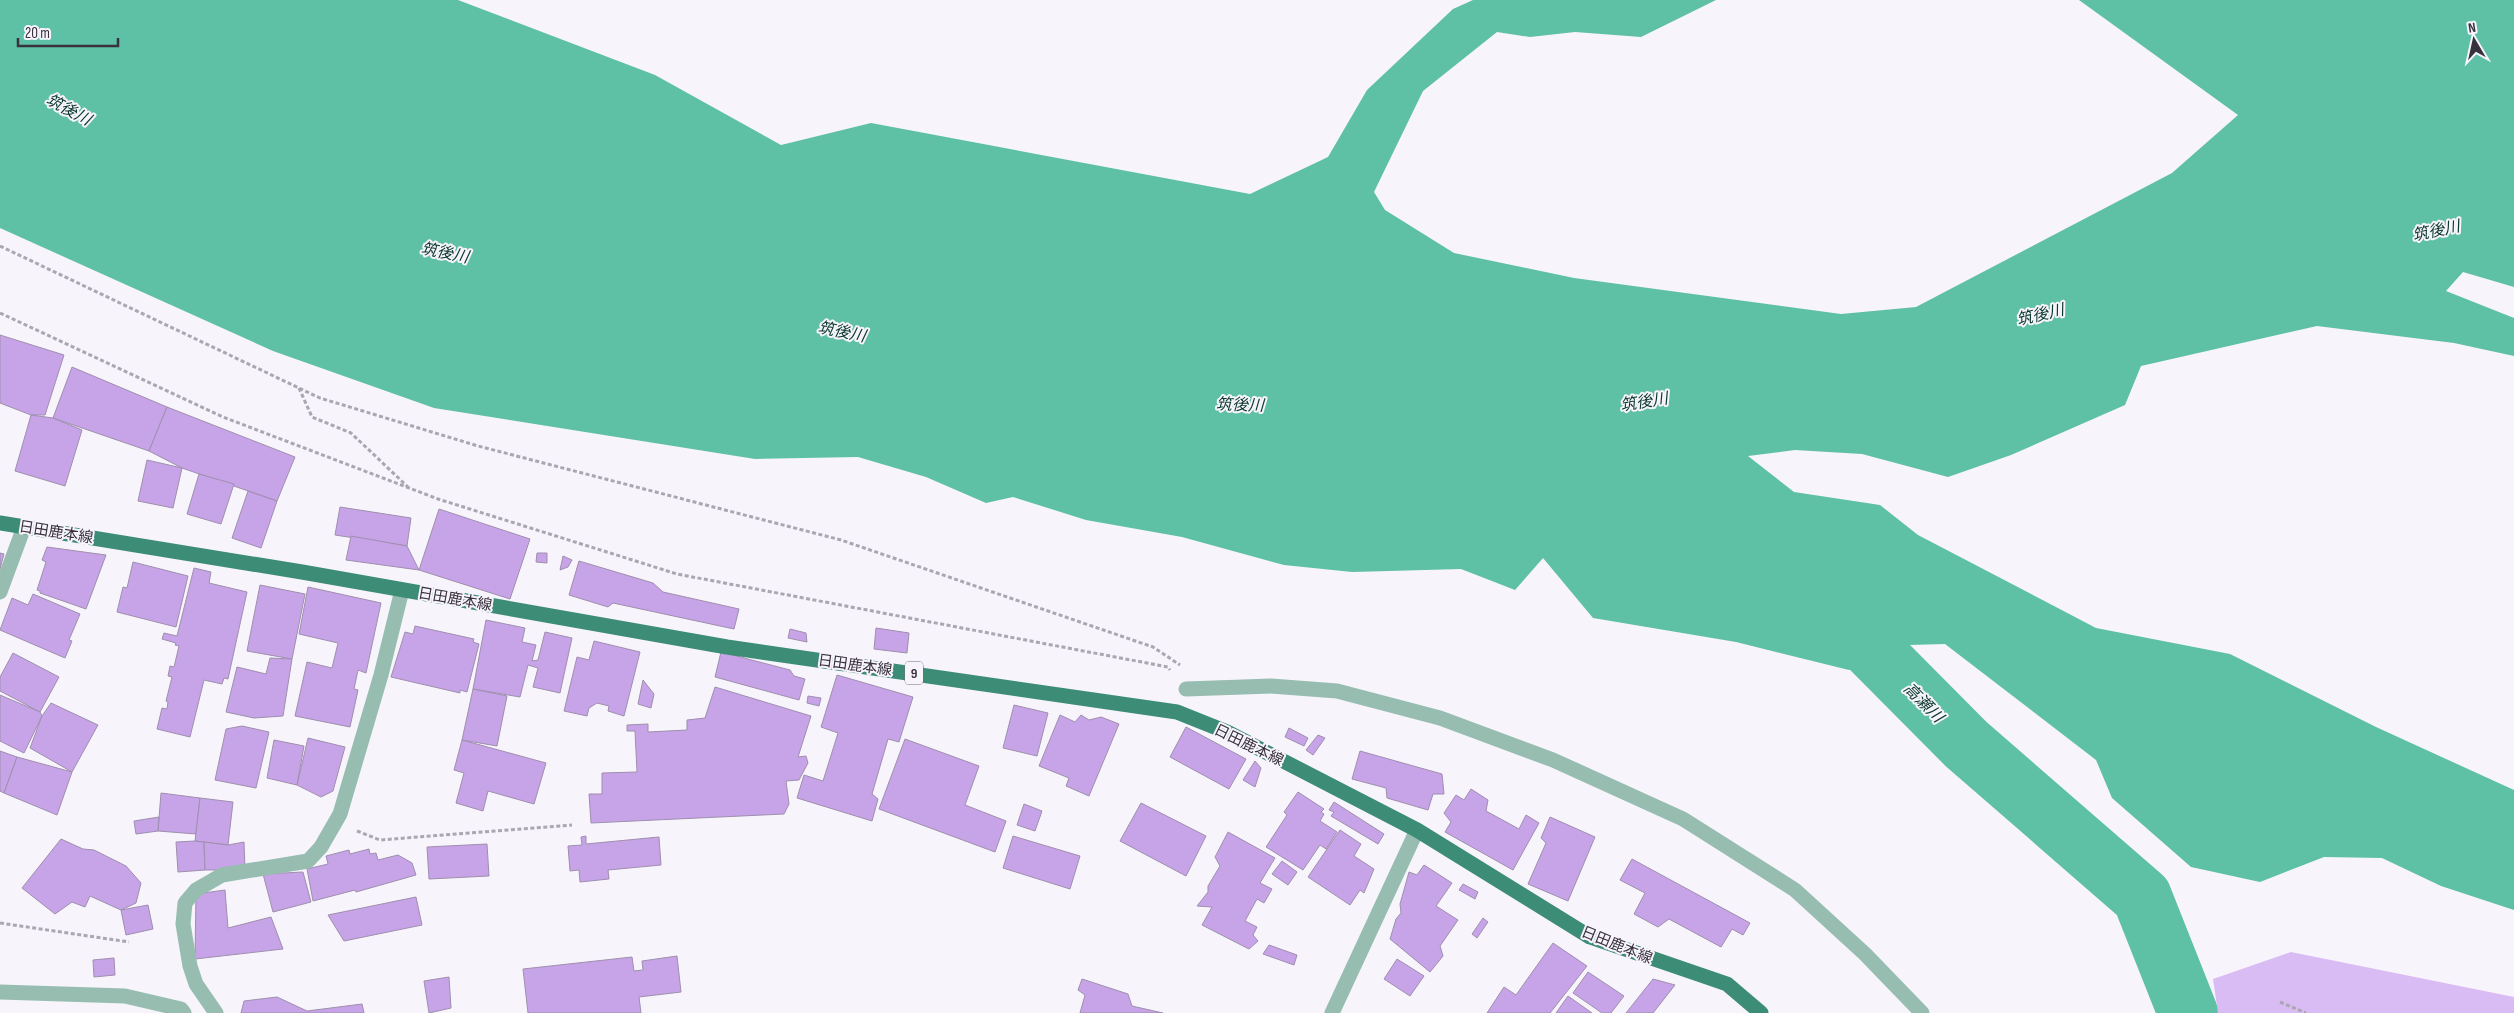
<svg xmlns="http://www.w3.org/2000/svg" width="2514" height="1013" font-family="'Sofia Sans Condensed','Noto Sans JP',sans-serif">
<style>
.green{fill:#dabcf4}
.water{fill:#5ec0a4}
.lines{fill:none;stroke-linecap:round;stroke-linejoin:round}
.river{stroke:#5ec0a4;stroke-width:60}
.building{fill:#c7a3e7;stroke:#9f8fae}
.path{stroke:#aba6b0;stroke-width:3;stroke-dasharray:4 2.5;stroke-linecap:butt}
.minor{stroke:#96bdb0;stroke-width:15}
.primary{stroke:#3c8c76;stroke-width:15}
.labels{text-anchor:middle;stroke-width:4;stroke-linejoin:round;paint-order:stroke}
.shield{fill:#f7f4fb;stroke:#716c77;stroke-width:1}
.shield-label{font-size:14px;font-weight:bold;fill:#38313e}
.street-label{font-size:15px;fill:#38313e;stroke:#f7f4fb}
.water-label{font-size:16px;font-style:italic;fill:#09372c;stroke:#f7f4fb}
</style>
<rect width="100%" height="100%" fill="#f7f4fb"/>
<!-- green -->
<path class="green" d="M2291 952 2514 997V1013H2218L2213 979Z"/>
<!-- water -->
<path class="water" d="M0 0H458L655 75 781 145 871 123 1250 194 1328 157 1367 90 1453 9 1473 0H1716L1641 37 1575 32 1530 37 1497 32 1423 91 1374 192 1385 210 1454 253 1574 278 1841 314 1916 307 2172 173 2238 115 2079 0H2514V287L2463 272 2446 291 2514 318V356L2454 343 2317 326 2141 366 2125 405 2011 455 1948 477 1862 454 1795 450 1748 456 1794 492 1880 505 1918 535 2096 628 2230 654 2376 727 2514 790V910L2441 886 2382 858 2324 857 2260 882 2191 867 2112 798 2096 760 1945 644 1909 645 1849 670 1736 642 1593 618 1543 558 1515 590 1461 569 1352 572 1284 565 1182 537 1086 520 1013 497 986 503 926 477 858 457 755 459 434 408 273 351 0 228Z"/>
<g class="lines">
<!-- river -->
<path class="river" d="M1821 598 1966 744 2142 897 2188 1013"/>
</g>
<!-- building -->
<g class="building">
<path d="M0 335 64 355 45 415H31L0 403Z"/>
<path d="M72 367 167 407 149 451 53 418Z"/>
<path d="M167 407 295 457 277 501 182 468 149 451Z"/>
<path d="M31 415 53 418 82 430 65 486 15 471Z"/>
<path d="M147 460 182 468 173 508 138 501Z"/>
<path d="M199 474 234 484 221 524 187 514Z"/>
<path d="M248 491 277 501 261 548 232 538Z"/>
<path d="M340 507 411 518 407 546 335 535Z"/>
<path d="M439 509 530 539 510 599 419 570Z"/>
<path d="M351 536 407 546 419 570 346 560Z"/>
<path d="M47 547 106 555 86 609 40 593V591L37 590 46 562 42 560Z"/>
<path d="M0 553 4 554 0 569Z"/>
<path d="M537 553H547V563L536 562Z"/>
<path d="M563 556 572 560 568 567 560 570Z"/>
<path d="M579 561 653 583 663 592 739 609 734 629 613 603 608 607 569 595Z"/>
<path d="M133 562 188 576 176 627 117 612 123 587 127 588Z"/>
<path d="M194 568 211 572 209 583 247 592 228 679 224 678 222 684 204 680 190 737 157 729 162 708 167 709 168 702 166 701 172 677 168 676 170 666 174 667 179 646 175 645 176 643 162 639 164 633 177 636Z"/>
<path d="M260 585 305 594 292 659 247 651Z"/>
<path d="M308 587 381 603 366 673 358 670 354 689 358 690 350 727 295 716 307 662 332 668 338 643 299 634Z"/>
<path d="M33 594 80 614 69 640 72 641 65 658 0 630 12 598 28 605Z"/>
<path d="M486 620 525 628 522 642 536 645 532 661 538 660 545 632 572 638 560 693 533 687 538 668 528 665 520 697 473 689Z"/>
<path d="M415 626 474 639 473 642 479 644 467 692 460 690V693L391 677 405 632 413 634Z"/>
<path d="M876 628 909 633 907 653 874 649Z"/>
<path d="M790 629 806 633 807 642 788 638Z"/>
<path d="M594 641 640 652 624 716 608 711 609 706 597 703 589 708 587 716 564 711 577 657 589 660Z"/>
<path d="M721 652 790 670 794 676 805 679 799 700 715 677Z"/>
<path d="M13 653 59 677 40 712 0 691V677Z"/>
<path d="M270 658 292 659 283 716 254 718 226 712 237 667 266 674Z"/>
<path d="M837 675 913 697 899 742 888 739 872 794 878 799 872 821 797 798 804 775 823 781 838 733 821 727Z"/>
<path d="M643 680 654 694 651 708 638 704Z"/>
<path d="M715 687 811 716 798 757 806 756 808 763 799 780 786 781 789 804 784 814 591 823 589 794H602V773L637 772 635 731H627V725L648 724V732L687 730V720L705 718Z"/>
<path d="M473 689 507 696 497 746 462 740Z"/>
<path d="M0 695 40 712 42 716 24 753 0 741Z"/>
<path d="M808 696 821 698 819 706 807 703Z"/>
<path d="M51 703 98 725 72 772 30 748 42 716Z"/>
<path d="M1014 705 1048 713 1037 756 1003 748Z"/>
<path d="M1060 715 1075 722 1081 715 1089 720 1101 717 1119 724 1089 796 1066 786 1069 778 1039 766Z"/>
<path d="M242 726 269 732 256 788 215 780 226 729Z"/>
<path d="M1186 727 1246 759 1229 789 1170 757Z"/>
<path d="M1289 728 1308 738 1304 746 1285 737Z"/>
<path d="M1318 735 1325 738 1313 755 1306 750Z"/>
<path d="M308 738 345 747 333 791 321 797 297 785Z"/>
<path d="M905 739 979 766 965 805 1006 821 995 852 879 809Z"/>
<path d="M274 740 304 746 297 785 267 778Z"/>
<path d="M462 740 546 763 534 804 488 791 483 811 456 803 464 773 454 770Z"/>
<path d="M0 751 17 757 4 793 0 791Z"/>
<path d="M1360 751 1442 774 1444 794H1433L1428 810 1387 798 1386 788 1352 779Z"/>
<path d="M17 757 72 772 57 815 4 793Z"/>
<path d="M1255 761 1261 768 1255 787 1243 780Z"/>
<path d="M1471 789 1488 800 1486 811 1519 829 1526 815 1539 823 1513 870 1445 832 1451 822 1444 813 1456 795 1464 800Z"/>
<path d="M1298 792 1324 809 1321 812 1324 814 1320 821 1337 832 1326 849 1320 845 1303 870 1266 847 1287 815 1284 812Z"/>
<path d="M161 793 200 798 196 834 158 831Z"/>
<path d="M200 798 233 802 228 845 195 841Z"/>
<path d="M1334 802 1384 834 1378 844 1331 816 1334 812 1329 810Z"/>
<path d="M1141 803 1206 836 1186 876 1120 841Z"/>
<path d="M1024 804 1042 811 1035 831 1017 825Z"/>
<path d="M159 817 158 831 136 834 134 821Z"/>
<path d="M1550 817 1595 837 1568 901 1528 884 1546 843 1541 838Z"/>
<path d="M1340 830 1361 844 1354 856 1374 869 1364 893 1360 890 1350 905 1308 877Z"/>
<path d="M1228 832 1275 858 1260 883 1272 889 1264 903 1257 899 1245 921 1257 927 1253 935 1258 941 1249 949 1202 925 1212 907 1197 906 1208 892V886L1220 866 1215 857Z"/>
<path d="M586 836V844L659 837 661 865 608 870 609 879 580 882 579 870 570 871 568 846 582 845 581 837Z"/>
<path d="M1013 836 1080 856 1070 889 1003 868Z"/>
<path d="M61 839 83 849 94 850 126 866 141 883 136 903 121 910 90 896 85 907 72 902 55 914 22 888Z"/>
<path d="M195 841 204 842 205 870 178 872 176 842Z"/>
<path d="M204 842 228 845 244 842 245 870H205Z"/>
<path d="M487 844 489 876 429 879 427 847Z"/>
<path d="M369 849 370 854 376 853 378 860 398 855 412 863 416 875 356 892 355 890 313 901 307 869 328 864 326 856 349 850 350 854Z"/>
<path d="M1632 859 1750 923 1743 935 1732 929 1721 947 1669 919 1658 927 1634 914 1645 893 1620 880Z"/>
<path d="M1282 861 1297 872 1288 885 1272 874Z"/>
<path d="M1424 865 1452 883 1436 906 1458 920 1440 946 1443 956 1430 972 1390 939 1396 919 1401 913 1400 904 1409 872 1417 875Z"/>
<path d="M303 872 311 902 273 912 263 874Z"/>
<path d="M1463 884 1478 892 1475 899 1459 890Z"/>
<path d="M225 890 228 928 271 917 283 949 195 959 196 894Z"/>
<path d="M416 897 422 925 344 941 328 915Z"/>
<path d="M148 905 153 929 126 935 121 910Z"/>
<path d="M1483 918 1488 922 1477 938 1472 934Z"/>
<path d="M1553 943 1587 966 1550 1013H1487L1504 987 1516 995Z"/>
<path d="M1269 945 1297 955 1294 965 1263 954Z"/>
<path d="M677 956 681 992 639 997 641 1013H528L523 969 632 957 634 971 643 970 642 961Z"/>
<path d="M114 958 115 975 94 977 93 960Z"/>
<path d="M1397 959 1424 976 1410 996 1384 979Z"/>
<path d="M1588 972 1624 996 1611 1013H1602L1573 993Z"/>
<path d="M449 977 451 1008 429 1013 424 981Z"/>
<path d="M1082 979 1128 994 1132 1006 1163 1013H1080L1085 995 1078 990Z"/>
<path d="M1653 979 1675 985 1653 1013H1626Z"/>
<path d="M1568 996 1592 1013H1556Z"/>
<path d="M277 997 307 1011 362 1004 364 1013H241L244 1001Z"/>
</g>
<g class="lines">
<!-- path -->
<g class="path">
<path d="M0 246 320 398 478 446 841 540 1153 647 1180 665"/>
<path d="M0 313 223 417 438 499 677 574 1168 667 1170 670"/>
<path d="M299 388 312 417 351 433 408 487"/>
<path d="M357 831 380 840 572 825"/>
<path d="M0 923 129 942"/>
<path d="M2280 1002 2306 1013"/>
</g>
<!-- minor -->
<g class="minor">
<path d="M0 592 24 527"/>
<path d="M1186 689 1271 686 1337 691 1440 718 1553 760 1683 819 1795 890 1865 954 1922 1013"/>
<path d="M0 992 125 996 181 1009 184 1013"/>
<path d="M216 1013 196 984 190 966 183 924 185 903 196 890 222 875 308 861 321 847 340 814 381 675 402 590"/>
<path d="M1332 1013 1417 830"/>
</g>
<!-- primary -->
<path class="primary" d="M0 523 302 572 727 647 1177 712 1227 732 1417 830 1590 937 1727 984 1761 1013"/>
</g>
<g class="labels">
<!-- shield labels -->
<rect class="shield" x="905" y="661.5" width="18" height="23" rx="4"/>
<g class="shield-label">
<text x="914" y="678">9</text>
</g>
<!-- street labels -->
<g class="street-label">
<text transform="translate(56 532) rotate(9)" y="5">日田鹿本線</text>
<text transform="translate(455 599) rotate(10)" y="5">日田鹿本線</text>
<text transform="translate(855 665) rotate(8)" y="5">日田鹿本線</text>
<text transform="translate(1249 745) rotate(26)" y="5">日田鹿本線</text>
<text transform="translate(1617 945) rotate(22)" y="5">日田鹿本線</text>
</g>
<!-- water labels -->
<g class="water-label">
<text transform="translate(69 109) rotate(28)" y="6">筑後川</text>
<text transform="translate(2436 230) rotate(-12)" y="6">筑後川</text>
<text transform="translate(445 252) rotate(11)" y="6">筑後川</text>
<text transform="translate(2040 314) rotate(-13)" y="6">筑後川</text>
<text transform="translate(842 331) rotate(11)" y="6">筑後川</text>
<text transform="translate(1644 401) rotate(-9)" y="6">筑後川</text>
<text transform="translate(1240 404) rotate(2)" y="6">筑後川</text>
<text transform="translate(1924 702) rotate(45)" y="6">高瀬川</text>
</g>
</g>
<!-- north arrow -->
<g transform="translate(2474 40) rotate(351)" stroke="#f7f4fb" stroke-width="4" paint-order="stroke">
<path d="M0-4L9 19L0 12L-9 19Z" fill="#38313e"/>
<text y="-8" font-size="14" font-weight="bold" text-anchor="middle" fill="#38313e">N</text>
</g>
<!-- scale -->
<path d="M18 38v8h100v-8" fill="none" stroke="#38313e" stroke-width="2.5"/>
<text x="25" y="38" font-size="15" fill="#38313e" stroke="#f7f4fb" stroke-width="4" paint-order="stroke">20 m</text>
</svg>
